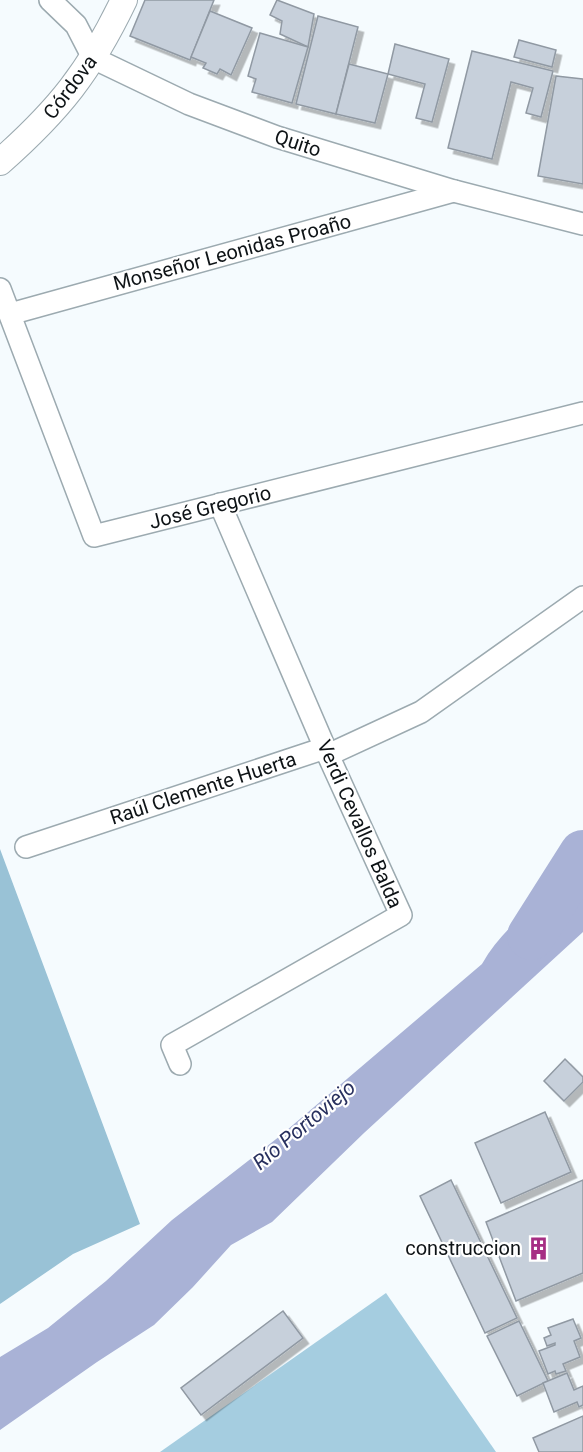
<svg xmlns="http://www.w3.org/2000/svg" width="583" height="1452" font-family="Roboto,sans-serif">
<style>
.green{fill:#a5cde0}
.forest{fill:#99c2d6}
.water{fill:#a9b2d6}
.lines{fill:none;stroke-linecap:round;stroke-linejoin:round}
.river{stroke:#a9b2d6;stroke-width:48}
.building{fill:#c7d0db;stroke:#9099a3;stroke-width:1.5;filter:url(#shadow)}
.minor-casing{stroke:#9caab0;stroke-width:24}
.tertiary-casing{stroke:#9caab0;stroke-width:28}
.minor{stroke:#fff;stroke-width:21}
.tertiary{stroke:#fff;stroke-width:26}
.labels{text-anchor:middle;stroke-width:4.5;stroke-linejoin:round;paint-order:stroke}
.street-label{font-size:20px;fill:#0e1316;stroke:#fff}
.poi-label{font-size:20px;fill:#0e1316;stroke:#fff;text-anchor:end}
.water-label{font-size:21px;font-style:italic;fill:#28305e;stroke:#fff}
</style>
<defs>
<filter id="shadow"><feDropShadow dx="5.5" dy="5.5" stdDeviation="0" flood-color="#0004"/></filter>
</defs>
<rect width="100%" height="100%" fill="#f5fbfe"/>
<!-- green -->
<path class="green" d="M386 1293 496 1452H160Z"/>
<!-- forest -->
<path class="forest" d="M0 849 140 1224 73 1254 0 1304Z"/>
<!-- water -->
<path class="water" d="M583 868V932L364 1133 272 1222 231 1245 193 1287 154 1325 97 1362 0 1430V1357L48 1328 106 1281 172 1220 280 1136 482 964C505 923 546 897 583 868Z"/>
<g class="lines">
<!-- river -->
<path class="river" d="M531 936 583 854"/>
</g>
<!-- building -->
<g class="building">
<path d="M145 0H214L190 60 130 36Z"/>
<path d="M277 0 314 14 308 47 280 34 282 21 270 15Z"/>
<path d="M210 11 252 28 231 75 220 69 217 74 203 68 206 63 191 57Z"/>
<path d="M318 16 358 27 336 114 296 104Z"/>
<path d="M260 33 308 47 292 103 252 92 256 79 248 76Z"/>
<path d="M519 40 556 50 552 67 514 57Z"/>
<path d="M395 44 449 59 432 122 416 118 425 84 388 74Z"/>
<path d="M472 51 553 71 541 117 526 113 533 88 511 82 492 159 448 148Z"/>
<path d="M349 64 388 74 375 123 336 114Z"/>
<path d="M556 76 583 79V184L538 176Z"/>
<path d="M565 1059 583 1077V1082L564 1101 544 1081Z"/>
<path d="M545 1112 571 1172 501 1203 475 1143Z"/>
<path d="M451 1180 517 1318 485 1333 420 1196Z"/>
<path d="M583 1180V1273L516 1301 486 1222Z"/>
<path d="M283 1311 303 1338 201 1415 181 1388Z"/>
<path d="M573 1319 581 1338 574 1341 580 1357 563 1364 566 1371 556 1374 555 1371 548 1374 539 1351 555 1345V1343L547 1346 544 1338 551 1335 548 1328Z"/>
<path d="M519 1321 548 1381 517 1396 487 1336Z"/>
<path d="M567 1373 574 1390 583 1386V1405L579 1407 577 1402 554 1412 543 1383Z"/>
<path d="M583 1416V1452H539L533 1438Z"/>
</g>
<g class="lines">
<defs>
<g id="minor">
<path d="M50 0 76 25 93 58 189 104 277 137 454 191 583 224"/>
<path d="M0 289 94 536 583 413"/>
<path d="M10 314 454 191"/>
<path d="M26 847 325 748 328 755 421 712 583 597"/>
<path d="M180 1064 172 1045 401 915 328 755 220 504"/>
</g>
<path id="tertiary" d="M0 162C59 110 90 71 124 0"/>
</defs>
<!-- minor casing -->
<use href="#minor" class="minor-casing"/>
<!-- tertiary casing -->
<use href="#tertiary" class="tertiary-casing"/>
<!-- minor -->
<use href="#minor" class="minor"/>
<!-- tertiary -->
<use href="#tertiary" class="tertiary"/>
</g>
<!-- icons -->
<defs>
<symbol id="building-bare" viewBox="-9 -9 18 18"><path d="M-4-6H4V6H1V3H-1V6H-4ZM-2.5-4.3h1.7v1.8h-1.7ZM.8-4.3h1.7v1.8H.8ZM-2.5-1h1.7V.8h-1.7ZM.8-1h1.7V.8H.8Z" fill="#a62e84" stroke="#fff" stroke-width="2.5" paint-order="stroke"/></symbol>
</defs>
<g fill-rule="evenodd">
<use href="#building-bare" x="522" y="1232" width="33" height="33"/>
</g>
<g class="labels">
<!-- street labels -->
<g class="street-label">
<text transform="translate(70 87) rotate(-53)" y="7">Córdova</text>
<text transform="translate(298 143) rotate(18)" y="7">Quito</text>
<text transform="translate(232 252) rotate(-15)" y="7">Monseñor Leonidas Proaño</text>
<text transform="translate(210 507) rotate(-14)" y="7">José Gregorio</text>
<text transform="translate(203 788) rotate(-18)" y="7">Raúl Clemente Huerta</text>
<text transform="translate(360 824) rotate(66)" y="7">Verdi Cevallos Balda</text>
</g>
<!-- poi labels -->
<g class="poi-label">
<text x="521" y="1255">construccion</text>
</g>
<!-- water labels -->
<g class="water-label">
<text transform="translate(304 1125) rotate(-40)" y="7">Río Portoviejo</text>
</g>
</g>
</svg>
